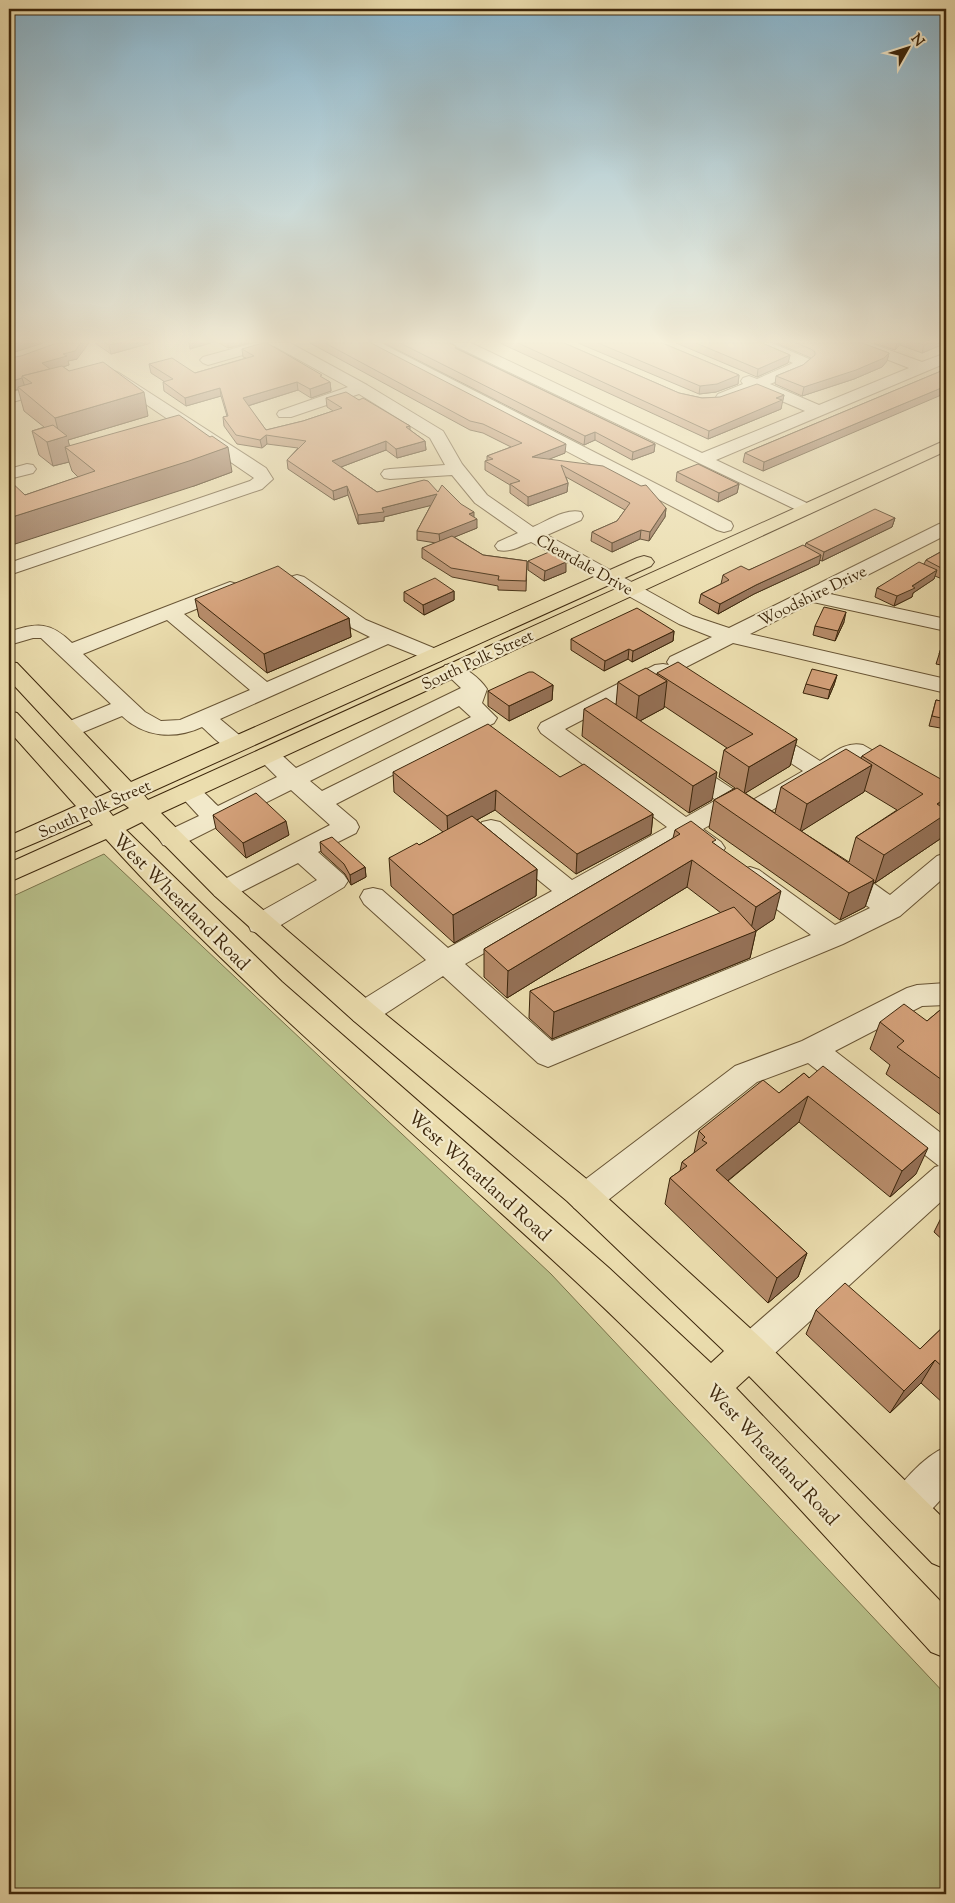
<svg xmlns="http://www.w3.org/2000/svg" width="955" height="1903" font-family="'Sorts Mill Goudy',serif">
<style>
.green{fill:#b8c08a;stroke:#7a734a}
.lines{fill:none;stroke-linecap:round;stroke-linejoin:round}
.minor-casing{stroke:#685434;stroke-width:2}
.major-casing{stroke:#3c260b;stroke-width:2}
.minor{fill:#f2e9ca;fill-rule:evenodd}
.major{fill:#ebddae;fill-rule:evenodd}
.wall{fill:#b58a68;stroke:#3c260b;fill-rule:evenodd}
.shaded-wall{fill:#947055;stroke:#3c260b}
.building{fill:#d3a079;stroke:#3c260b}
.labels{text-anchor:middle;stroke-width:4.5;stroke-linejoin:round;paint-order:stroke}
.far-street-label{font-size:16px;fill:#3c260b;stroke:#f2e9ca}
.street-label{font-size:19px;fill:#3c260b;stroke:#f2e9ca}
</style>
<rect width="100%" height="100%" fill="#ebddae"/>
<filter id="stains"><feTurbulence type="fractalNoise" baseFrequency=".004" numOctaves="4"/><feColorMatrix values="0 0 0 0 .2 0 0 0 0 .09 0 0 0 0 .02 0 0 0 .5 -.17"/></filter>
<radialGradient id="worn" r=".72"><stop offset=".6" stop-color="#630" stop-opacity="0"/><stop offset="1" stop-color="#630" stop-opacity=".3"/></radialGradient>
<!-- green -->
<path class="green" d="M104 854 551 1274 946 1695V1894H9V898Z"/>
<g class="lines">
<defs>
<g id="minor">
<path d="M254 343H290L367 385 443 431 462 464 487 495 533 527C547 521 566 508 581 512L583 516 581 520 547 535 693 616 729 628 939 524 946 522V535L830 594 946 619V631L813 602 750 634 946 679V693L733 643 686 667H674L696 682 699 687 696 692C682 695 673 687 662 679L609 707 624 716 627 721 624 726C611 729 603 723 592 715L565 729 686 817 716 800 677 773 673 768 677 763 685 761 693 763 751 801 803 771 754 739 751 734 754 729 762 727 770 729 820 761C834 752 847 741 863 745L946 793V811L937 809 855 760 759 818C747 821 743 817 733 812L703 829 721 842 725 848 721 854C705 858 696 849 684 840L465 964 552 1041 811 935 741 882 737 876 741 870 750 867 759 870 835 925 870 908 830 880 826 874 830 868C851 862 873 884 890 895L937 856 946 853V876L900 916 843 944 548 1067 538 1063 443 976 374 1021 364 1024 354 1021 350 1013 354 1005 426 960 364 904 360 897 364 890 373 888 382 890 448 948 552 891 482 834 479 828 482 822 491 820 500 822 572 880 667 827 541 733 538 728 541 723 655 665 663 664 669 665 667 662 670 657 712 637 679 624 531 542C520 546 510 553 498 550L495 546 498 542 518 533 475 503 452 475 390 479 384 478 381 474 384 470 390 469 445 465 430 438 359 394 291 417H279L277 414 279 411 348 387 274 346 208 365 203 363 200 360 203 357Z"/>
<path d="M364 343H381L731 522 733 526 731 530 724 532 717 530 366 346Z"/>
<path d="M453 343H471L702 453 805 411 756 390 730 400H718L716 397 718 394 743 384 741 381 743 378 749 376 757 379 793 363 755 346 753 343H772L809 359 812 362 800 372 770 384 819 405 909 368 853 346 851 343H870L922 362 946 353V363L716 460 811 505 814 509 811 513 805 514 455 346Z"/>
<path d="M114 371 119 373 266 468 273 479 262 489 9 575V563L250 481 254 478 109 379 106 376 109 373Z"/>
<path d="M56 380 62 382 64 385 62 388 9 403V393Z"/>
<path d="M27 464 33 465 36 469 33 473 9 479V469Z"/>
<path d="M297 575 304 577 366 620 441 651 444 656 441 661 433 662 388 644 220 719 244 739 248 744 244 749C226 754 215 738 202 727 174 740 144 737 122 716L76 735 68 737 60 735 57 730 60 725 111 704 41 638H33L9 645V632C37 622 51 622 72 643L230 582 237 584 240 588 237 592 184 614 267 682 370 637 352 628 290 585 287 581 290 577ZM167 620 250 690 180 720 161 721 145 712 83 654Z"/>
<path d="M453 664C465 667 480 678 487 689L482 703 497 718 494 723 336 804 356 821 359 827 356 833 318 852 344 875 348 881 344 887 271 931 261 934 251 931 248 924 251 917 317 880 298 863 233 896 224 899 215 896 211 890 215 884 330 825 291 790 181 845 172 847 163 845 159 839 163 833 199 816 176 791 179 786C197 781 206 795 218 806L277 777 255 755 259 750C276 745 284 758 296 768L461 688 442 670 445 665ZM459 706 471 717 322 791 310 781Z"/>
<path d="M946 983V1005L922 1006 835 1051 946 1137V1197L763 1364 750 1369 737 1364 732 1352 737 1340 935 1167 939 1166 808 1063 757 1082 598 1208 586 1212 574 1208 570 1198 574 1188 735 1066 802 1041 907 988 917 985Z"/>
<path d="M946 1447V1494L920 1522 906 1528 892 1522 886 1508C896 1486 924 1456 946 1447Z"/>
</g>
<path id="major" d="M946 440V451L161 813 233 884 374 1005 589 1181 763 1340 946 1521V1569L932 1563 749 1376 736 1388 946 1607V1658L931 1652C818 1529 707 1404 585 1290 425 1140 253 1002 106 839L9 882V863L93 825 89 820 9 854V836L76 806 9 731V711L17 713 96 798 112 791 9 680V662L17 663 131 782 637 558 644 556 651 558 654 562 651 566 144 795 148 800ZM124 804 129 808 113 816 109 811ZM142 822 215 896 354 1021 567 1201 724 1351 711 1363 609 1268 282 982 126 830Z"/>
</defs>
<!-- minor casing -->
<use href="#minor" class="minor-casing"/>
<!-- major casing -->
<use href="#major" class="major-casing"/>
<!-- minor -->
<use href="#minor" class="minor"/>
<!-- major -->
<use href="#major" class="major"/>
</g>
<!-- wall -->
<g class="wall">
<path d="M95 343H151L111 354Z"/>
<path d="M219 343H249L228 348Z"/>
<path d="M310 343H371L565 453 549 459 666 508 665 517 649 541 640 539 612 552 591 541 592 532 617 521 625 510 566 477 568 483 567 492 528 506 510 493V485L485 470V461H487V456L511 447 483 433 470 430Z"/>
<path d="M384 343H449L456 348 655 444 654 452 632 460 595 440 584 445Z"/>
<path d="M500 343H564L679 393 702 398 784 395 782 403 781 404V409L708 439Z"/>
<path d="M578 343H662L739 375 738 384 716 392 699 394Z"/>
<path d="M676 343H762L790 355 788 363 757 377Z"/>
<path d="M776 343H862L889 353 887 361 882 367 854 379 802 396 775 384 776 376 803 365 811 358Z"/>
<path d="M874 343H946L922 353 900 345 901 343 895 350Z"/>
<path d="M242 349 322 378 330 382 331 391 311 398 298 390 248 406 266 430 303 421 333 411 327 407 326 398 359 400 410 426V430L425 441 426 450 397 458 386 450 341 467 377 492H438L474 517 477 528 454 537 483 555 527 561 526 591 498 590V586L452 577 422 558V548L436 543 417 540V531L431 505 384 517V521L358 524 348 495 334 500 288 469 287 460 298 448 267 444 262 448 237 444 224 426 223 417 227 416 221 396 186 406 164 391 163 382H165L151 373 149 364 195 373 246 358 243 357Z"/>
<path d="M9 358 77 359 68 361 69 365 63 367 69 371 148 416 68 440 69 446 232 472 194 486 25 495 78 477 72 471 69 462 53 466 39 455 32 431 44 427 24 411 18 389 15 390 9 385Z"/>
<path d="M946 369 763 471 743 462 745 453Z"/>
<path d="M677 472 739 484 737 493 718 502 676 481Z"/>
<path d="M895 518 892 527 822 561 819 560V564L754 594 718 614 699 603 701 594 721 584 723 575 749 570 805 546 806 543Z"/>
<path d="M946 549V577L942 579 935 576 934 579 913 593 912 597 894 606 875 597 877 588 924 564 926 560Z"/>
<path d="M528 561 566 572 544 581 528 570Z"/>
<path d="M454 591V600L424 615 404 601V592Z"/>
<path d="M195 599 349 618 351 637 267 673 199 617Z"/>
<path d="M844 622 835 641 813 635 815 626Z"/>
<path d="M674 631 673 641 632 662 628 659 604 671 571 650V639Z"/>
<path d="M944 639H946V666L936 664Z"/>
<path d="M657 673 797 739 790 766 745 793 775 813 781 787 861 758 862 756 946 782V822L940 839 875 883 874 882 865 907 840 920 709 828 714 800 735 788 719 777 724 750 727 748 664 706V708L640 721 712 800 689 813 582 736 584 709 616 705 618 682 657 675ZM864 790 897 810 856 837 849 862 801 831 864 792Z"/>
<path d="M837 675 834 685 828 699 803 693 806 684Z"/>
<path d="M553 685 552 700 509 721 488 706V691Z"/>
<path d="M936 700 946 702V729L929 726Z"/>
<path d="M393 772 560 777 653 814 651 834 576 874 495 810 477 820 537 869 536 896 454 943 391 886 389 858 419 845 443 832 394 792Z"/>
<path d="M213 815 289 835 246 858 216 829Z"/>
<path d="M675 830 715 844 774 919 756 931 750 958 552 1039 529 1018 530 991 721 913 687 887 507 998 484 977V949L673 838Z"/>
<path d="M320 842 365 867 366 877 351 885 345 874 321 852Z"/>
<path d="M946 1005V1119L886 1074 890 1065 870 1049 880 1022 927 1021Z"/>
<path d="M804 1073 916 1174 890 1197 799 1122 728 1181 807 1253 798 1277 768 1303 665 1204 670 1178 680 1171 682 1162 694 1153 699 1131 779 1093Z"/>
<path d="M946 1208V1243L934 1232Z"/>
<path d="M816 1310 920 1349 946 1324V1401L944 1404 921 1383 890 1413 806 1334Z"/>
</g>
<!-- shaded-wall -->
<g class="shaded-wall">
<path d="M17 343H43L9 354V345Z"/>
<path d="M81 343H89L77 359 68 361 69 365 44 372 42 363 63 354Z"/>
<path d="M119 343H151L111 354 109 345Z"/>
<path d="M189 343H211L190 349Z"/>
<path d="M228 343H249L228 348Z"/>
<path d="M897 343H901L895 350Z"/>
<path d="M930 343H946L922 353 924 345Z"/>
<path d="M889 353 887 361 882 367 854 379 802 396 804 387Z"/>
<path d="M790 355 788 363 757 377 758 369Z"/>
<path d="M739 375 738 384 716 392 699 394 700 386Z"/>
<path d="M22 378 25 387H18V389L15 390 12 381Z"/>
<path d="M297 382 298 390 244 407 243 398Z"/>
<path d="M330 382 331 391 311 398 310 389Z"/>
<path d="M946 386V393L763 471 764 462Z"/>
<path d="M220 388 221 396 186 406 185 398Z"/>
<path d="M144 392 148 416 68 440 71 451 65 447 69 462 53 466 47 442 60 438 55 418Z"/>
<path d="M784 395 781 409 708 439 709 431 776 398Z"/>
<path d="M595 432V440L584 445 585 436Z"/>
<path d="M266 435 267 444 262 448 260 440Z"/>
<path d="M386 441V450L333 470 332 461Z"/>
<path d="M425 441 426 450 397 458 396 449Z"/>
<path d="M566 444 565 453 532 466V457Z"/>
<path d="M655 444 654 452 632 460 633 452Z"/>
<path d="M228 447 232 472 194 486 9 546V518Z"/>
<path d="M568 483 567 492 528 506V497Z"/>
<path d="M739 484 737 493 718 502 719 493Z"/>
<path d="M347 486 348 495 334 500 333 491Z"/>
<path d="M437 494V504L384 517V521L358 524V515L382 508Z"/>
<path d="M666 508 665 517 649 541 650 532Z"/>
<path d="M474 512V520L477 519V528L440 543 439 534 469 514Z"/>
<path d="M895 518 892 527 822 561 824 552Z"/>
<path d="M641 530 640 539 612 552V543Z"/>
<path d="M821 555 819 564 754 594 718 614 720 604 756 585Z"/>
<path d="M566 562V572L544 581 545 571Z"/>
<path d="M946 569V577L942 579 945 570Z"/>
<path d="M937 570 934 579 913 593 912 597 894 606 897 596Z"/>
<path d="M454 591V600L424 615 423 605Z"/>
<path d="M846 612 844 622 835 641 838 631Z"/>
<path d="M349 618 351 637 267 673 264 654Z"/>
<path d="M674 631 673 641 632 662 633 651Z"/>
<path d="M629 649 628 659 604 671 605 661Z"/>
<path d="M837 675 834 685 828 699 830 690Z"/>
<path d="M667 681 664 708 636 723 639 696Z"/>
<path d="M553 685 552 700 509 721V706Z"/>
<path d="M797 739 790 766 744 794 749 767Z"/>
<path d="M872 765 864 792 800 832 807 804Z"/>
<path d="M717 772 712 800 689 813 693 786Z"/>
<path d="M496 790 495 810 448 836 447 816Z"/>
<path d="M946 798V822L940 839 875 883 884 855 937 804Z"/>
<path d="M653 814 651 834 576 874 577 854Z"/>
<path d="M286 821 289 835 246 858 243 843Z"/>
<path d="M692 860 687 887 507 998 508 971Z"/>
<path d="M365 867 366 877 351 885 350 875Z"/>
<path d="M537 869 536 896 454 943 453 915Z"/>
<path d="M874 880 865 907 840 920 849 893Z"/>
<path d="M781 891 774 919 756 931 750 958 552 1039 554 1012 750 933 756 907Z"/>
<path d="M808 1096 799 1122 709 1196 716 1170Z"/>
<path d="M928 1148 916 1174 890 1197 902 1171Z"/>
<path d="M807 1253 798 1277 768 1303 777 1278Z"/>
<path d="M935 1360 921 1383 890 1413 904 1391Z"/>
</g>
<!-- building -->
<g class="building">
<path d="M9 343H17L9 345Z"/>
<path d="M56 343H81L75 351 63 354 67 356 42 363 50 369 22 376V378L12 381 9 378V358L21 356 54 344Z"/>
<path d="M105 343H119L109 345Z"/>
<path d="M263 343H267L322 375 320 376 330 382 310 389 297 382 243 398 266 430 303 421 342 408 326 398 346 392 359 400 363 398 410 426 406 427 425 441 396 449 386 441 332 461 377 492 424 480 428 481 438 492 442 485 461 504 474 512 469 514 477 519 439 534 417 531 437 494 382 508 384 512 358 515 347 486 333 491 287 460 306 441 266 435 260 440 236 435 223 417 228 416 220 388 185 398 163 382 173 379 149 364 172 358 195 373 254 356 242 349Z"/>
<path d="M325 343H371L566 444 532 457 603 466 641 486 646 485 666 508 650 532 641 530 612 543 592 532 617 521 630 503 561 465 568 483 528 497 510 484 520 481 485 461 493 459 487 456 522 443 483 424 470 421Z"/>
<path d="M400 343H449L456 346 455 348 655 444 633 452 595 432 585 436Z"/>
<path d="M518 343H564L679 393 702 398 720 397 757 384 784 395 776 398 782 400 709 431Z"/>
<path d="M598 343H662L739 375 717 384 700 386Z"/>
<path d="M696 343H762L790 355 758 369Z"/>
<path d="M796 343H862L889 353 884 358 856 370 804 387 776 376 803 365 815 355V352L811 349Z"/>
<path d="M918 343H930L924 345Z"/>
<path d="M103 362 144 392 55 418 18 387 32 383 22 376 62 366 69 371Z"/>
<path d="M946 369V386L764 462 745 453Z"/>
<path d="M179 415 210 437 212 436 228 447 189 461 9 518V480L25 495 95 471 65 447Z"/>
<path d="M53 425 67 436 47 442 32 431Z"/>
<path d="M698 464 739 484 719 493 677 472Z"/>
<path d="M875 509 895 518 824 552 806 543Z"/>
<path d="M452 536 483 555 527 561 526 581 498 580 499 576 451 568 422 548Z"/>
<path d="M803 545 821 555 756 585 720 604 701 594 729 580 723 575 741 566 749 570Z"/>
<path d="M946 549V569L945 570 926 560Z"/>
<path d="M549 552 566 562 545 571 528 561Z"/>
<path d="M919 562 937 570 912 586 915 588 897 596 877 588Z"/>
<path d="M278 566 349 618 264 654 195 599Z"/>
<path d="M435 578 454 591 423 605 404 592Z"/>
<path d="M824 607 846 612 838 631 815 626Z"/>
<path d="M637 608 674 631 633 651 629 649 605 661 571 639Z"/>
<path d="M944 639H946V656L939 654Z"/>
<path d="M678 662 797 739 749 767 724 750 753 734 657 673Z"/>
<path d="M646 668 667 681 639 696 618 682Z"/>
<path d="M812 669 837 675 830 690 806 684Z"/>
<path d="M529 672H533L553 685 509 706 488 691Z"/>
<path d="M606 698 717 772 693 786 584 709Z"/>
<path d="M936 700 946 702V719L932 716Z"/>
<path d="M488 724 560 777 584 764 653 814 577 854 496 790 447 816 393 772Z"/>
<path d="M880 745 946 782V798L937 804 946 810V814L884 855 856 837 923 794 862 756Z"/>
<path d="M846 749 872 765 807 804 781 787Z"/>
<path d="M737 788 874 880 849 893 714 800Z"/>
<path d="M256 793 286 821 243 843 213 815Z"/>
<path d="M472 816 537 869 453 915 389 858 417 843 419 845Z"/>
<path d="M691 821 716 840 712 842 781 891 756 907 692 860 508 971 484 949 680 834 675 830Z"/>
<path d="M332 837 365 867 350 875 344 864 320 842Z"/>
<path d="M734 907 756 931 554 1012 530 991Z"/>
<path d="M904 1004 927 1021 946 1005V1083L897 1047 904 1041 880 1022Z"/>
<path d="M823 1066 928 1148 902 1171 808 1096 716 1170 807 1253 777 1278 670 1178 687 1166 682 1162 707 1143 702 1140 705 1137 699 1131 763 1080 779 1093 804 1073 809 1078Z"/>
<path d="M845 1283 920 1349 946 1324V1370L935 1360 904 1391 816 1310Z"/>
</g>
<!-- sky -->
<linearGradient id="sky" x2="0" y2="1"><stop stop-color="#88b7d1"/><stop offset="0.56" stop-color="#f6f0db"/><stop offset="1" stop-color="#f6f0db" stop-opacity="0"/></linearGradient>
<rect width="955" height="609" fill="url(#sky)"/>
<g class="labels">
<!-- far-street labels -->
<g class="far-street-label">
<text transform="translate(585 564) rotate(29)" y="6">Cleardale Drive</text>
<text transform="translate(812 595) rotate(-26)" y="6">Woodshire Drive</text>
<text transform="translate(477 659) rotate(-25)" y="6">South Polk Street</text>
<text transform="translate(94 808) rotate(-24)" y="6">South Polk Street</text>
</g>
<!-- street labels -->
<g class="street-label">
<text transform="translate(182 901) rotate(45)" y="7">West Wheatland Road</text>
<text transform="translate(480 1175) rotate(42)" y="7">West Wheatland Road</text>
<text transform="translate(773 1454) rotate(47)" y="7">West Wheatland Road</text>
</g>
</g>
<!-- margin -->
<rect width="955" height="1903" fill="none" stroke="#ebddae" stroke-width="30"/>
<rect x="10" y="10" width="935" height="1883" fill="none" stroke="#3c260b" stroke-width="2.5"/>
<rect x="15" y="15" width="925" height="1873" fill="none" stroke="#3c260b"/>
<!-- north arrow -->
<g transform="translate(908 48) rotate(51)" stroke="#f2e9ca" stroke-width="4" paint-order="stroke">
<path d="M0-4L9 19L0 12L-9 19Z" fill="#3c260b"/>
<text y="-8" font-size="14" font-weight="bold" text-anchor="middle" fill="#3c260b">N</text>
</g>
<rect width="100%" height="100%" filter="url(#stains)"/>
<rect width="100%" height="100%" fill="url(#worn)"/>
</svg>
